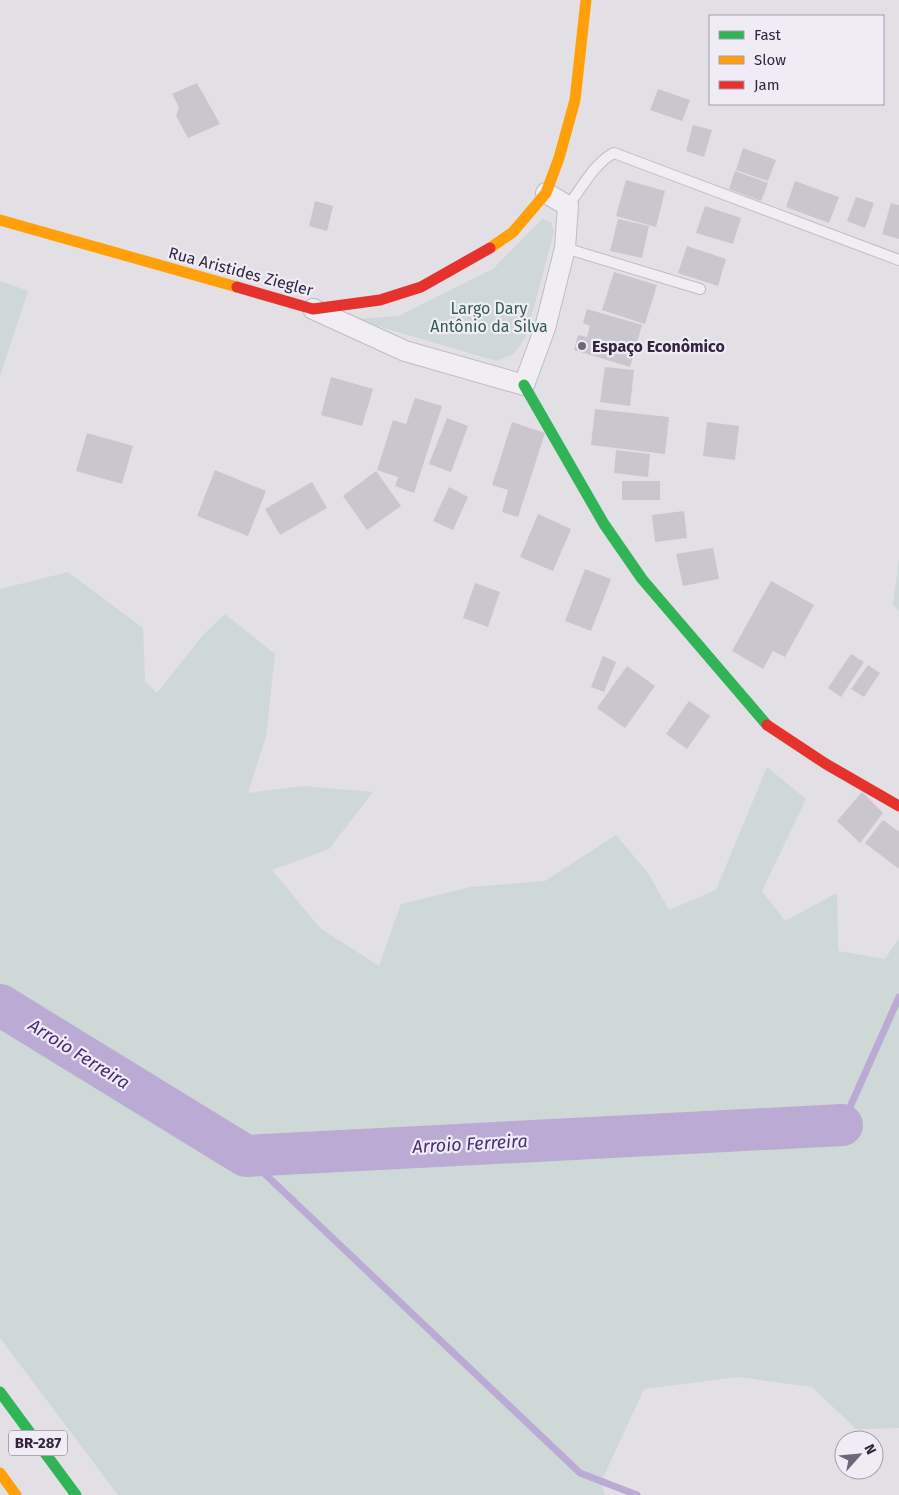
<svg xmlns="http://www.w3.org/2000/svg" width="899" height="1495" font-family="'Fira Sans',sans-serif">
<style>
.green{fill:#ced8d6}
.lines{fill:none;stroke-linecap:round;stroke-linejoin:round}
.stream{stroke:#bbaad4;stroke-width:7}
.river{stroke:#bbaad4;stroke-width:42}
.building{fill:#cac6cd}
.lane-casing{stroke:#bfbcc3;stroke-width:12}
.street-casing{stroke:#bfbcc3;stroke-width:22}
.lane{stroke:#f0eef2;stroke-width:10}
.street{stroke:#f0eef2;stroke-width:20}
.fast{stroke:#30b455;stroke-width:11}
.slow{stroke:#ff9f0a;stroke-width:11}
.jam{stroke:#e5322d;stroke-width:11}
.poi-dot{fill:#70667a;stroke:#f0ecf6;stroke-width:2}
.labels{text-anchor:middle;stroke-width:4.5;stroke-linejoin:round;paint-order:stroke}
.shield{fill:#f0ecf6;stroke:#6c6177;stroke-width:1}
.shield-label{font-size:15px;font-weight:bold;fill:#332540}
.street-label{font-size:16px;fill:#332540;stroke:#f0ecf6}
.park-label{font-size:16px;fill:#315d4f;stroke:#f0ecf6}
.poi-label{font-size:16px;font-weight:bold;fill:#332540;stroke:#f0ecf6;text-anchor:start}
.water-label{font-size:18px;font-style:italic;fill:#4c2b77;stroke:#f0ecf6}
</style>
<rect width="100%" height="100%" fill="#e2dfe5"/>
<!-- green -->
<g class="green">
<path d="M542 219 551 222 554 232 526 336 514 354 496 361 354 319 399 316 493 269Z"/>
<path d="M0 281 28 291 0 376Z"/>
<path d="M899 560V611L893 605Z"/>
<path d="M68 572 143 628 145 682 157 693 203 635 225 614 275 654 266 736 248 793 304 786 373 792 329 849 272 870 320 928 379 966 401 904 471 887 545 881 616 835 648 873 669 910 716 890 767 767 806 799 762 891 785 921 837 893 838 951 885 959 899 938V1428L856 1429 812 1387 739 1377 644 1389 601 1482 605 1495H118L0 1338V589Z"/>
</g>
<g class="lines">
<!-- stream -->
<g class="stream">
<path d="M842 1125 899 997"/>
<path d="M246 1156 580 1473 637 1495"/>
</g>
<!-- river -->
<path class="river" d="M0 1005 246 1156 842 1125"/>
</g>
<!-- building -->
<g class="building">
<path d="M197 83 220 124 188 138 176 116 179 107 172 94Z"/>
<path d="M658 89 690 100 682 121 650 110Z"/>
<path d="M693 125 712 130 704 157 686 151Z"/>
<path d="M743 148 776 160 768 181 736 170Z"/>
<path d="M735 171 768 183 761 201 729 189Z"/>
<path d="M626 180 665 191 656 227 616 216Z"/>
<path d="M795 181 839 197 829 223 786 207Z"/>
<path d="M856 197 874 203 865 228 847 221Z"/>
<path d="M315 201 333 206 327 231 309 226Z"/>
<path d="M891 203 899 205V239L882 234Z"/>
<path d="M705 206 741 218 733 244 696 233Z"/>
<path d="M618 219 649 226 642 258 610 251Z"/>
<path d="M687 246 726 259 718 286 678 273Z"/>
<path d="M614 272 657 285 645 324 602 310Z"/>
<path d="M587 309 642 325 630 367 574 350 578 335 587 337 590 326 583 323Z"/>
<path d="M605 367 634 370 630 406 600 402Z"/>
<path d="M331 377 373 389 362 426 321 415Z"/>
<path d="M415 398 442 406 414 493 395 486 398 477 377 470 393 420 406 424Z"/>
<path d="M595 409 669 417 665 454 591 445Z"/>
<path d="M447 418 468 426 451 472 429 464Z"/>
<path d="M512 422 545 433 518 517 502 512 508 490 492 485Z"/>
<path d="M707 422 739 426 735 460 703 456Z"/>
<path d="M87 433 133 446 122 484 76 471Z"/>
<path d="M616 450 650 454 648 477 614 473Z"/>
<path d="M215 470 266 491 248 536 197 516Z"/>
<path d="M376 471 401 506 367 530 343 496Z"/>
<rect x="622" y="481" width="38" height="19"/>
<path d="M312 482 327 508 280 535 265 509Z"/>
<path d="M449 487 468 497 453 530 433 521Z"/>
<path d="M684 511 687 538 655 542 652 515Z"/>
<path d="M538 514 571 529 553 571 520 557Z"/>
<path d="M713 548 719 579 683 586 676 554Z"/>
<path d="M585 569 611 579 591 631 565 621Z"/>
<path d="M771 581 814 605 785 657 773 651 763 669 732 651Z"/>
<path d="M475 583 500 592 488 627 463 618Z"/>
<path d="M851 654 864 662 841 697 828 688Z"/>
<path d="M603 656 616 662 604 692 591 687Z"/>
<path d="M868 665 880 673 864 697 851 689Z"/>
<path d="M627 666 655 686 625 728 597 708Z"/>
<path d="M689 701 710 716 687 749 666 734Z"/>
<path d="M862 792 883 813 860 843 837 821Z"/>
<path d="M883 820 899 832V869L865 843Z"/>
</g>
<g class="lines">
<defs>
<g id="lane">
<path d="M568 206C581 189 595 162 614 153L899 260"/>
<path d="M565 248 700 289"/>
</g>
<path id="street" d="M313 309 405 351 524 385 545 328 565 248 568 206 546 193"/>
</defs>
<!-- lane casing -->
<use href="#lane" class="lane-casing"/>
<!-- street casing -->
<use href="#street" class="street-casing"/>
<!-- lane -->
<use href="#lane" class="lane"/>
<!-- street -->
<use href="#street" class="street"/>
<!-- fast -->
<g class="fast">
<path d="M524 385 604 524 642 579 767 725"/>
<path d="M0 1392 76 1495"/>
</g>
<!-- slow -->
<g class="slow">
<path d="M0 220 237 287"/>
<path d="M490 248 513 232 546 193 559 158 575 100 586 0"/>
<path d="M0 1473 16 1495"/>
</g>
<!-- jam -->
<g class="jam">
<path d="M237 287 313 309 380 300 421 287 490 248"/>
<path d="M767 725 826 764 899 806"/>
</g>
</g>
<!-- markers -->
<circle class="poi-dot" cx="582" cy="346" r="5"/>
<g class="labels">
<!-- shield labels -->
<rect class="shield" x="9" y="1430.5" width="58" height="25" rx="4"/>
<g class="shield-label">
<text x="38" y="1448">BR-287</text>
</g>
<!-- street labels -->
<g class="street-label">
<text transform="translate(241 271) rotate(15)" y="6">Rua Aristides Ziegler</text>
</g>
<!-- park labels -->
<g class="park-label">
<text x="489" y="314">Largo Dary<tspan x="489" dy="18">Antônio da Silva</tspan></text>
</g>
<!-- poi labels -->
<g class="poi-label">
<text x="592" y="352">Espaço Econômico</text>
</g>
<!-- water labels -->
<g class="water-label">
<text transform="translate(79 1054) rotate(32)" y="6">Arroio Ferreira</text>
<text transform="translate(470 1144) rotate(-3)" y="6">Arroio Ferreira</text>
</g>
</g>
<!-- legend -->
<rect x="709" y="15" width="175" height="90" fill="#f0ecf6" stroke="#a49cad"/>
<rect x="719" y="31" width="25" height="8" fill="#30b455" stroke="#a49cad"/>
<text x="754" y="40" font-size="15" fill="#332540">Fast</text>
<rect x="719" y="56" width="25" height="8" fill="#ff9f0a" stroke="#a49cad"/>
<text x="754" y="65" font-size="15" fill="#332540">Slow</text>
<rect x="719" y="81" width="25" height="8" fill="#e5322d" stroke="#a49cad"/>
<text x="754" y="90" font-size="15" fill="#332540">Jam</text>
<!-- north arrow -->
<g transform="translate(859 1455) rotate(63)"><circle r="24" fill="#f0ecf6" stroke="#a49cad"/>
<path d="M0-4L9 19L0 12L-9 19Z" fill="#70667a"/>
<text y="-8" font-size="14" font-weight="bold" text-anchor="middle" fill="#332540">N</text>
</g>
</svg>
